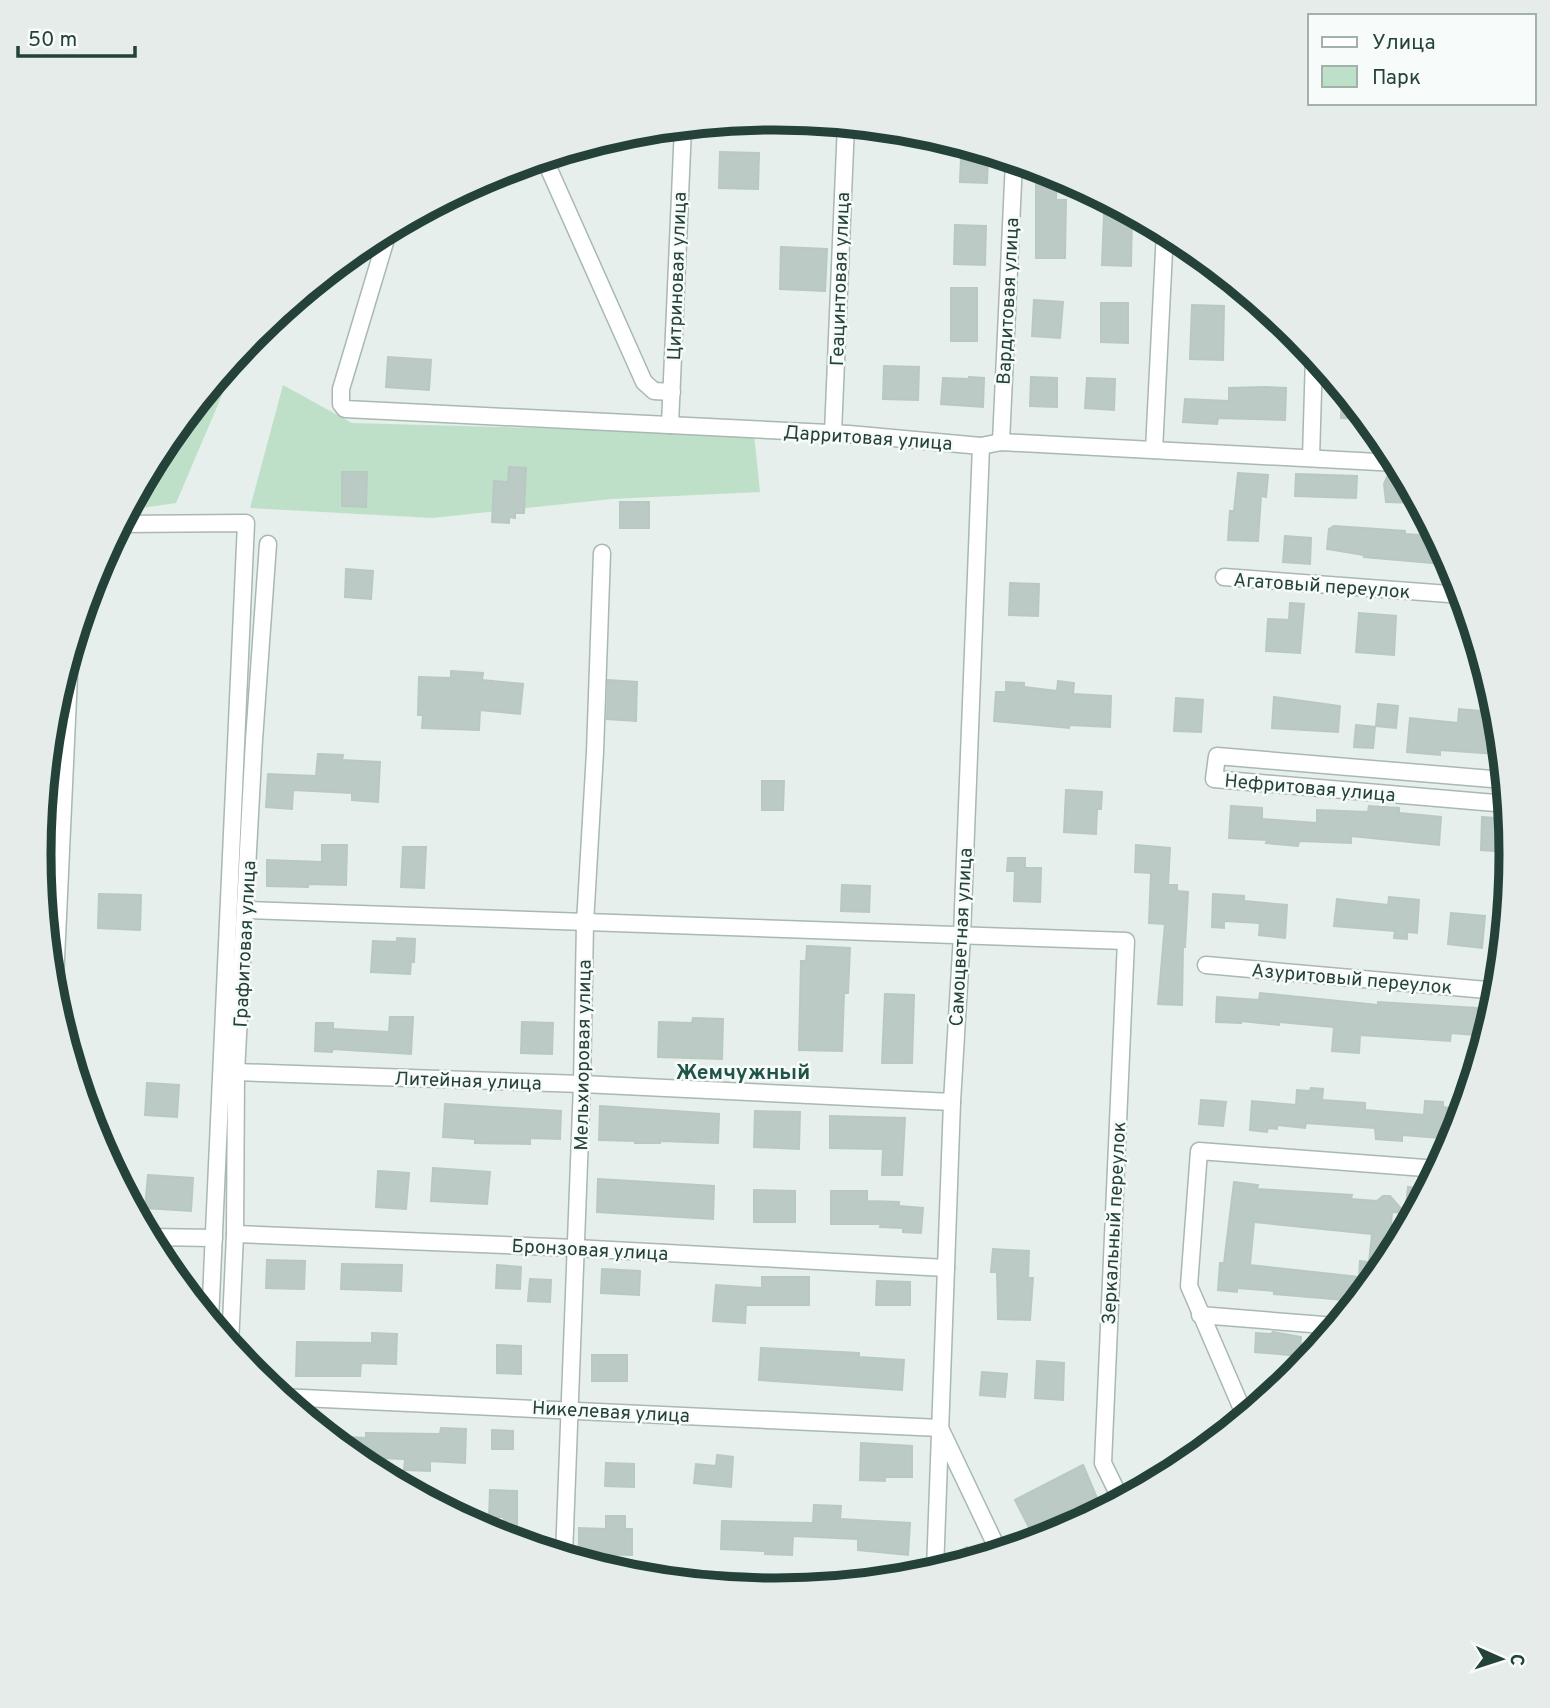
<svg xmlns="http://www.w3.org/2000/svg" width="1550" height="1708" font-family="Overpass,sans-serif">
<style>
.green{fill:#bfe0c8}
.building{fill:#bbcac4;stroke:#b8c9c2;stroke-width:2;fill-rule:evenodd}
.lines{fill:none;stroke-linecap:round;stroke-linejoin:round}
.minor-casing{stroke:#a8b8b2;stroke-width:19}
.minor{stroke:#fff;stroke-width:16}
.labels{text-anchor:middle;stroke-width:5;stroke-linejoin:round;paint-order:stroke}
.street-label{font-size:19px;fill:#24423a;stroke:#f7fbf9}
.neighbourhood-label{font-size:21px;font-weight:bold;fill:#1f5548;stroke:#f7fbf9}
.rim{fill:none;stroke:#24423a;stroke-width:9}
</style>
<rect width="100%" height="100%" fill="#e6efeb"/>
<!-- green -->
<g class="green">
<path d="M243 346 176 503 128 510 163 444Z"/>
<path d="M283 385 352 423 754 434 760 492 611 499 432 518 250 508Z"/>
</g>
<!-- building -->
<g class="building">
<path d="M720 152 759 153 758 189 719 188Z"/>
<path d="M961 158 988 159 987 183 960 182Z"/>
<path d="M1036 167 1057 174 1056 200H1066L1065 258H1036Z"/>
<path d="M1104 214H1132L1131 266 1102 265Z"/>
<path d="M955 225 986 226 985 265 954 264Z"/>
<path d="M781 247 827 249 825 291 780 289Z"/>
<rect x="951" y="288" width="26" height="53"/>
<path d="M1034 300 1063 302 1060 338 1032 336Z"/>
<path d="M1101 303H1128V343L1101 342Z"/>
<path d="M1192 305 1224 306 1223 360 1190 359Z"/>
<path d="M388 357 431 360 429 390 386 387Z"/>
<path d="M884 366 919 367 918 400 883 399Z"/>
<path d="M969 377 984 378 983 407 941 404 943 378 969 379Z"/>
<path d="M1031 377 1057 378V407L1030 406Z"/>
<path d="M1087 378 1115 379 1114 410 1085 408Z"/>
<path d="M1265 387 1286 388 1285 420 1218 418 1217 424 1183 422 1185 399 1229 401V388Z"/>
<path d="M1342 389 1366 419 1341 418Z"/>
<path d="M509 467 526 468 524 513H515V518L509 517V523L492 522 494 481 508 482Z"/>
<path d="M342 472H367L366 507 342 506Z"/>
<path d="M1238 473 1268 475 1266 497 1261 496 1258 541 1228 540 1230 511H1234Z"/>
<path d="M1296 474 1357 476 1356 498 1295 496Z"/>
<path d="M1387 477H1405L1419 503 1386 502 1384 484Z"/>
<rect x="620" y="502" width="29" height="26"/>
<path d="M1334 526 1405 531V534L1436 536 1444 552 1443 564 1364 557V555L1327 549 1329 529Z"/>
<path d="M1285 536 1311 538 1310 564 1283 562Z"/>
<path d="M346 569 373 571 371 599 345 597Z"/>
<path d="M1010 583 1039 584 1038 616 1009 615Z"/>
<path d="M1290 603 1304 604 1300 653 1266 651 1268 619 1289 620Z"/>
<path d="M1359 613 1396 616 1394 655 1356 652Z"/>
<path d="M1484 669 1497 711V754L1440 750V755L1407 752 1410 718 1458 723 1459 709 1481 711Z"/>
<path d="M451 671 483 673 482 680 523 684 520 714 480 710 479 730 422 728 423 715H418L419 677 451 678Z"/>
<path d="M608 680 637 682 636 721 607 719Z"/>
<path d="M1058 681 1074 683 1073 694 1111 696 1110 727 1069 725V728L994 721 996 692H1006V682L1024 683V687L1057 691Z"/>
<path d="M1274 697 1340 706 1338 732 1272 728Z"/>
<path d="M1176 698 1203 700 1201 732 1174 731Z"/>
<path d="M1378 704 1398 706 1396 728 1376 726Z"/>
<path d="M1356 725 1375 727 1373 748 1354 747Z"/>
<path d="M318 754 343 755 342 760 380 762 378 802 352 800V793L293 790 292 809 266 807 268 774 316 776Z"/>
<path d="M762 781H784L783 810H762Z"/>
<path d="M1066 790 1102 792 1101 809H1097L1096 834 1064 832Z"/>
<path d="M1231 806 1262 808V819L1317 823V810L1368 812 1369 806 1399 808V813L1441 817 1439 845 1351 836V843L1299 841 1298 846 1266 843 1267 840 1229 838Z"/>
<path d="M1482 817 1508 819V852L1481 850Z"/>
<path d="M322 845H347L346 885 308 884V887L267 886V860L322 862Z"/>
<path d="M1136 845 1170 848 1168 885H1177V891L1188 892 1185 947H1183L1182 1005 1158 1004 1165 924 1149 923 1151 873 1135 872Z"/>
<path d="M403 847H426L424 888 401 887Z"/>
<path d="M1008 858H1025V868H1041L1040 902 1014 901 1015 871H1007Z"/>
<path d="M842 885 870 886 869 912 841 911Z"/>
<path d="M99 894 141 895 140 930 98 928Z"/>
<path d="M1213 894 1244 896V901L1287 905 1285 938 1259 935 1260 923 1224 921V928L1212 927Z"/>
<path d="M1389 897 1419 900 1417 933 1407 932V939L1394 938 1395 931 1334 926 1337 899 1388 905Z"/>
<path d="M1451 913 1485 916 1482 948 1448 944Z"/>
<path d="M397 938 415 939 414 962H411L410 974 371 972 373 941 397 942Z"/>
<path d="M807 946 850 948 848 993H844L842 1051 799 1050 801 961H806Z"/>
<path d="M1260 993 1378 1005V1002L1494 1009 1486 1036 1451 1033 1450 1041 1360 1035 1359 1053 1332 1051 1334 1027 1279 1022V1025L1241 1021V1023L1216 1022 1217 997 1259 1000Z"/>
<path d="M885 994 914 995 912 1063H882Z"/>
<path d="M390 1017H413L411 1054 332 1049V1052L315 1051 316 1023H333V1029L389 1032Z"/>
<path d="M693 1018 723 1019 722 1059 658 1057 659 1022 692 1023Z"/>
<path d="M522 1022 553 1023 552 1054 521 1053Z"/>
<path d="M147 1083 179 1085 177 1117 145 1115Z"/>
<path d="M1311 1088 1323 1089 1322 1100 1365 1103V1110L1424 1115 1425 1101 1443 1102V1107L1451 1108 1449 1125H1456L1455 1136 1454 1139 1402 1135V1141L1376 1139 1375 1128 1306 1123 1305 1128 1277 1125V1129L1268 1128 1267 1132 1250 1130 1252 1101 1296 1105 1297 1090 1310 1091Z"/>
<path d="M1201 1100 1226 1102 1223 1126 1199 1124Z"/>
<path d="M445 1104 561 1111 560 1139 530 1138V1144L475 1143V1139L443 1137Z"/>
<path d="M600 1106 719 1114 718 1143 660 1141V1143H635V1141L599 1140Z"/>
<path d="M755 1111 800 1112 799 1149 754 1147Z"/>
<path d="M830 1116 905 1118 902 1175H882L883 1149 830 1148Z"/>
<path d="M433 1168 490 1172 487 1204 431 1201Z"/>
<path d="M378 1171 409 1173 406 1209 376 1207Z"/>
<path d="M148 1175 193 1178 191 1211 145 1208Z"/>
<path d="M598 1179 714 1186 713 1219 597 1212Z"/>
<path d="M1234 1182 1258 1185 1257 1189 1352 1195 1351 1199 1377 1201 1383 1196H1390L1405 1213 1392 1212 1390 1236 1383 1235 1382 1256 1388 1262 1357 1301 1274 1294V1291L1237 1288V1292L1218 1290 1220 1263H1224ZM1254 1222 1372 1234 1369 1262 1360 1261 1359 1277 1250 1265Z"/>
<path d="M1408 1187 1427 1189 1404 1233H1403Z"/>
<path d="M754 1190 795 1191V1222H754Z"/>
<path d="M831 1191H867V1201L899 1202V1206L923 1208 921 1233 903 1232V1228L880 1227 881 1224H831Z"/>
<path d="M993 1249 1029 1251 1028 1278H1033L1030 1320 998 1319 997 1272H991Z"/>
<path d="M267 1260 305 1261 304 1289 266 1288Z"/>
<path d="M342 1264 402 1265 401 1291 341 1289Z"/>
<path d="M497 1265 521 1267 520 1289 496 1288Z"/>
<path d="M602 1269 640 1271 639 1295 601 1293Z"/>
<path d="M762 1277H809V1305H746L745 1323 713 1321 716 1285 762 1288Z"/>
<path d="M530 1279 551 1280 550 1302 528 1301Z"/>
<path d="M877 1281 910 1282V1305H876Z"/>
<path d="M1273 1332 1301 1337 1300 1356 1255 1352 1256 1333 1271 1334Z"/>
<path d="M372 1333 397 1334 396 1364 361 1363 360 1376H296L297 1342 372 1343Z"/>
<path d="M497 1345 521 1346V1374L497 1373Z"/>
<path d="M761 1348 859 1353V1357L904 1360 902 1390 759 1380Z"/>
<rect x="592" y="1355" width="35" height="26"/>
<path d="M1037 1361 1064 1363 1063 1400 1035 1398Z"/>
<path d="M982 1372 1007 1374 1005 1397 980 1395Z"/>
<path d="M441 1428 466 1429 465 1463 430 1461V1471L404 1470 405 1459 354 1457 328 1436 366 1438V1433L440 1434Z"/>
<path d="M492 1430 513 1431V1449H492Z"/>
<path d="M861 1443 912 1446V1477H885V1481L860 1480Z"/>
<path d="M717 1455 733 1457 731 1487 694 1483 696 1464 716 1466Z"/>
<path d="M606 1463 634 1464V1487L605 1486Z"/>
<path d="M1083 1465 1102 1510 1056 1535 1036 1541 1015 1500Z"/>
<path d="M490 1490 517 1491V1526H504V1517H489Z"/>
<path d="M814 1505 841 1506 840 1519 910 1523 908 1555 858 1550V1539L793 1536 792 1555 765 1554V1551L721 1549 722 1521 813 1523Z"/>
<path d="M606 1516H625V1529H632V1555L579 1554V1528L606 1529Z"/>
<path d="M967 1547 974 1560 946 1568V1558Z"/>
</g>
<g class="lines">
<defs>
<g id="minor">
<path d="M544 158 644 382 654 391 672 392"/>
<path d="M389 229 341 389V404L345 409 849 434 981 446 1001 442 1397 463"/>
<path d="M670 425 683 127"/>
<path d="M833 433 846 124"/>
<path d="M1001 442 1014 161"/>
<path d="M1154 450 1165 231"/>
<path d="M1311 458 1314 356"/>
<path d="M120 524 246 523 210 1321"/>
<path d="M1224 577 1462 595"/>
<path d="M1504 780 1217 756 1214 779 1507 804"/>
<path d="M246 910 1126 941 1103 1463 1121 1500"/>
<path d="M1206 965 1498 991"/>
<path d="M54 1003 70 654"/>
<path d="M236 1072 582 1084 952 1102"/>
<path d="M235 1234 575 1248 946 1268"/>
<path d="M149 1237 214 1238"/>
<path d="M1200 1315 1336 1326"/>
<path d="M230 1346 235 1234 236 1072 254 740 268 544"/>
<path d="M281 1397 940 1428 999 1552"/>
<path d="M1245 1416 1189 1286 1199 1151 1438 1169"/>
<path d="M564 1556 582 1084 585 923 595 752 602 553"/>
<path d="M935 1571 952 1102 962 935 981 446"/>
<path d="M633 1576 822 1586"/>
</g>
</defs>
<!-- minor casing -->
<use href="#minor" class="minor-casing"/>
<!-- minor -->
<use href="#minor" class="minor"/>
</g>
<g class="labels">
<!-- street labels -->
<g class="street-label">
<text transform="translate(676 276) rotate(-88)" y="7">Цитриновая улица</text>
<text transform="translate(839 279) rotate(-88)" y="7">Геацинтовая улица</text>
<text transform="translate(1007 301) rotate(-87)" y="7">Вардитовая улица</text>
<text transform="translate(868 437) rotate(4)" y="7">Дарритовая улица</text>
<text transform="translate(1322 585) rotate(4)" y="7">Агатовый переулок</text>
<text transform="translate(1310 787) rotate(5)" y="7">Нефритовая улица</text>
<text transform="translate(960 937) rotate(-87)" y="7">Самоцветная улица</text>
<text transform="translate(244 944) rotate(-87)" y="7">Графитовая улица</text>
<text transform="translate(1352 978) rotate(5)" y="7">Азуритовый переулок</text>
<text transform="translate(582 1055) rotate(-89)" y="7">Мельхиоровая улица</text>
<text transform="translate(468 1080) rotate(2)" y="7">Литейная улица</text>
<text transform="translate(1113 1223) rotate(-87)" y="7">Зеркальный переулок</text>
<text transform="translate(590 1249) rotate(3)" y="7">Бронзовая улица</text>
<text transform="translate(611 1411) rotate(3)" y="7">Никелевая улица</text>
</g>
<!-- neighbourhood labels -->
<g class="neighbourhood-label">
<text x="743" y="1079">Жемчужный</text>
</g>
</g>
<!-- crop -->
<path d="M0 0H1550V1708H0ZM51 854a724 724 0 1 1 1448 0a724 724 0 1 1-1448 0Z" fill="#e6ecea" fill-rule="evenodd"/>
<path class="rim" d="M51 854a724 724 0 1 1 1448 0a724 724 0 1 1-1448 0Z"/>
<!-- legend -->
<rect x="1308" y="14" width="228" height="91" fill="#f7fbf9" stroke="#a3b1ad" stroke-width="2"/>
<rect x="1322" y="37" width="35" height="10" fill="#ffffff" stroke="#a3b1ad" stroke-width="2"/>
<text x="1372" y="49" font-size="21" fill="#24423a">Улица</text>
<rect x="1322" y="66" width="35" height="21" fill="#bfe0c8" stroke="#a3b1ad" stroke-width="2"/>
<text x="1372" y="84" font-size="21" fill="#24423a">Парк</text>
<!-- north arrow -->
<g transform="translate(1501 1659) rotate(93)" stroke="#f7fbf9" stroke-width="5" paint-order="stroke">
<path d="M0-5L12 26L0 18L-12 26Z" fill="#24423a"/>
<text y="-10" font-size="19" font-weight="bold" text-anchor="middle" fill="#24423a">С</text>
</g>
<!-- scale -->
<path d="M18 46v10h117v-10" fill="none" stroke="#24423a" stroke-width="3.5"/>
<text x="28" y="46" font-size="21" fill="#24423a" stroke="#f7fbf9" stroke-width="5" paint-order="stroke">50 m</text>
</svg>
